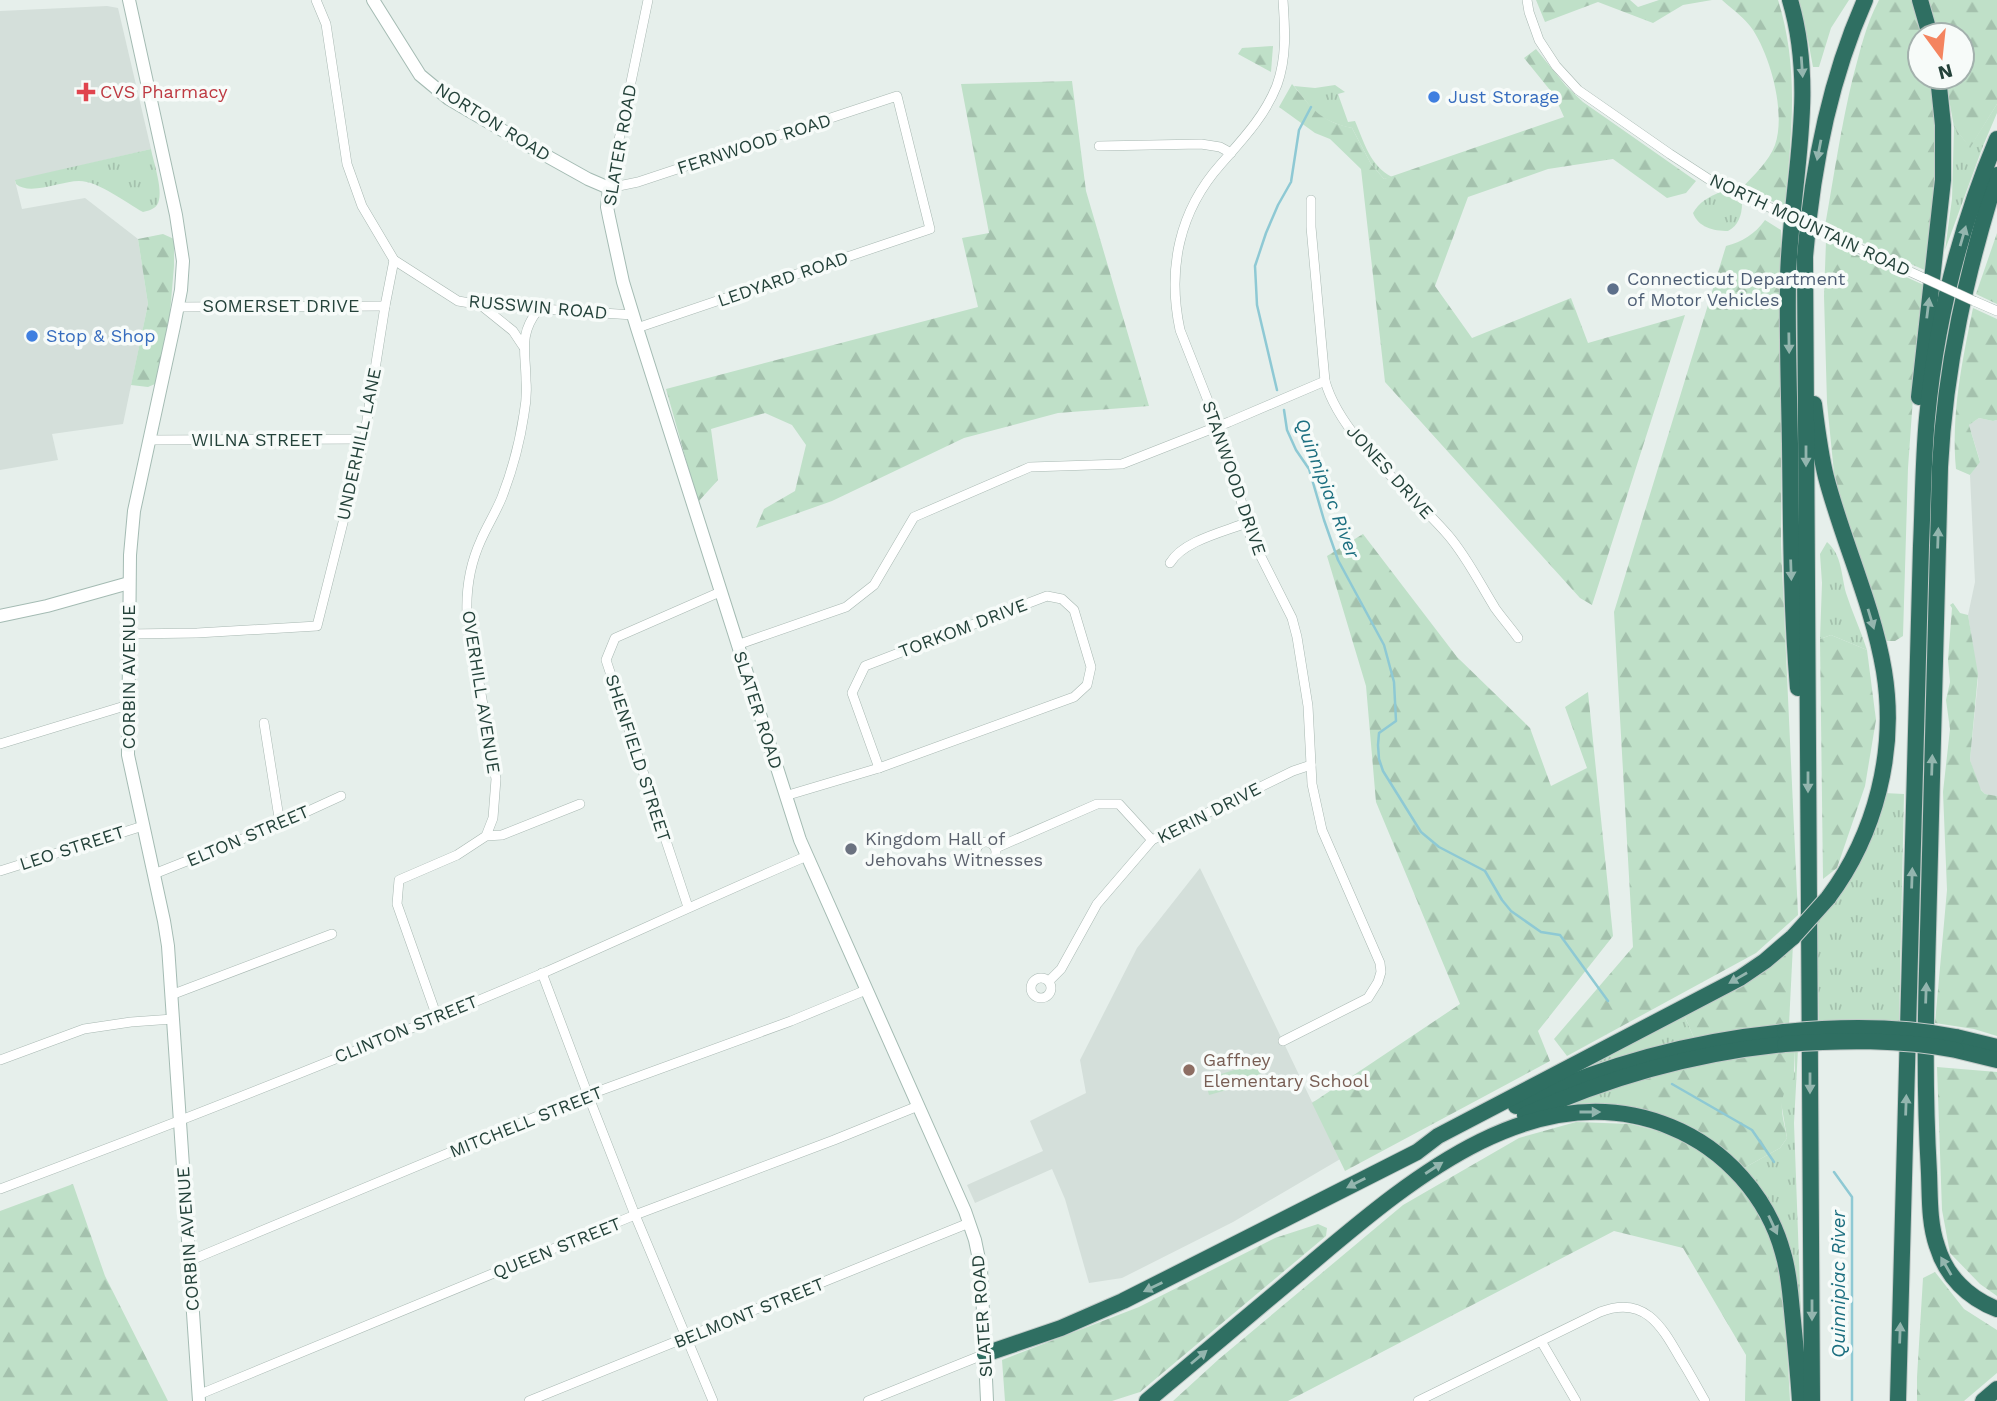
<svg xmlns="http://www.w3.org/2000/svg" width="1997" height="1401" font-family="'Work Sans',sans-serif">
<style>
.built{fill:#d4dfda}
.grass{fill:url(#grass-tufts)}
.forest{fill:url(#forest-firs)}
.park{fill:#bfe0c8}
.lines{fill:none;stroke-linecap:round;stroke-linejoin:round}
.stream{stroke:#8ec9d4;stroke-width:2.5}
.street-casing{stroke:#a8b8b2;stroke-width:10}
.secondary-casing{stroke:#a4bbb3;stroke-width:14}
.highway-casing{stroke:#c2cac8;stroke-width:18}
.street{stroke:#fff;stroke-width:9}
.secondary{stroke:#fff;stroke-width:12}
.highway{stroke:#2f6f62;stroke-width:16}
.street-bridge-casing{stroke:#a8b8b2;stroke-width:10;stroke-linecap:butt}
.highway-bridge-casing{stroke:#c2cac8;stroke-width:18;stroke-linecap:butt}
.street-bridge{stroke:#fff;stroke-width:9}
.highway-bridge{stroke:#2f6f62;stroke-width:16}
.oneway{fill:#93b5ae}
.health-dot{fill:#e0444e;stroke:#f7fbf9;stroke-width:2.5}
.shop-dot{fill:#3f7fe0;stroke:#f7fbf9;stroke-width:2.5}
.service-dot{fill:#5c6f8a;stroke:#f7fbf9;stroke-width:2.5}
.worship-dot{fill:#6b7280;stroke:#f7fbf9;stroke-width:2.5}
.education-dot{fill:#8d6e63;stroke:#f7fbf9;stroke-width:2.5}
.labels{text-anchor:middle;stroke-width:7;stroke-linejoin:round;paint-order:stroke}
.health-label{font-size:18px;fill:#be3a42;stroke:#f7fbf9;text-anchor:start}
.shop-label{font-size:18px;fill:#366cbe;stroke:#f7fbf9;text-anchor:start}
.street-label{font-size:18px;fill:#24423a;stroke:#f7fbf9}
.service-label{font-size:18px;fill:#4e5e75;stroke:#f7fbf9;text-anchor:start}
.worship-label{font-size:18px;fill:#5b616d;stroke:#f7fbf9;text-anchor:start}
.education-label{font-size:18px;fill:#785e54;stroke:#f7fbf9;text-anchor:start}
.water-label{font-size:19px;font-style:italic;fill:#1c6f80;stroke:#f7fbf9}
</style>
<defs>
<pattern id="grass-tufts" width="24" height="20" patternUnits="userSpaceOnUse" patternTransform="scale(1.75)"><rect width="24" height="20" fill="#bfe0c8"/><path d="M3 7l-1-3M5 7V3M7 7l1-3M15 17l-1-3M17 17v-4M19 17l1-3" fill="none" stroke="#a4c1ad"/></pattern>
<pattern id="forest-firs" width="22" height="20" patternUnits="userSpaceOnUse" patternTransform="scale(1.75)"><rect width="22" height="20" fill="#bfe0c8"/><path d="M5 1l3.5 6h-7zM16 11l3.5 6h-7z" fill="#a4c1ad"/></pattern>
</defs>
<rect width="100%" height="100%" fill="#e6efeb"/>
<!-- built -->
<g class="built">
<path d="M107 6 118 8 151 149 15 181 22 209 85 198 138 239 148 304 123 424 52 434 58 460 0 470V11Z"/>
<path d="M1979 418 1993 421 1997 420V796L1985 794 1978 786 1970 760 1978 680 1968 615 1975 582 1970 475 1980 461 1969 425Z"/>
<path d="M1200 868 1312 1102 1453 1053 1371 1141 1233 1222 1122 1278 1089 1283 1065 1199 1052 1169 975 1203 967 1185 1043 1151 1030 1121 1086 1093 1080 1060 1137 948Z"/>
</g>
<!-- grass -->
<g class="grass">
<path d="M1335 85 1345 92 1338 94 1348 122 1355 121C1364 142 1370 166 1392 177L1384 179 1371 164 1352 128C1319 121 1313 110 1294 86L1315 88Z"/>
<path d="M1997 104V113L1983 146 1945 250 1952 199 1954 127 1970 147Z"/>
<path d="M151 149C153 161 165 194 157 205 154 209 148 211 143 212 126 203 99 181 79 181 61 181 30 196 16 184L15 180Z"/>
<path d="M1720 192 1742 204C1742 215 1738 226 1728 231 1713 231 1698 227 1693 213 1699 202 1709 197 1720 192Z"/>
<path d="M1827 542C1842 555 1841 574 1846 593 1852 612 1861 631 1867 650L1831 635 1820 639 1822 583 1820 554Z"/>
<path d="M1884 793 1904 794 1899 1025 1819 1024 1817 920Z"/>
<path d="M1684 1015 1694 1038 1625 1055 1558 1081Z"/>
<path d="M1794 1049H1798L1794 1123 1801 1315H1797L1785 1238 1765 1194 1744 1168 1780 1148 1787 1138 1781 1102 1785 1088 1795 1071Z"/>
<path d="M1648 1075 1640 1103 1646 1111 1626 1106H1570L1569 1103Z"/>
</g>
<!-- forest -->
<g class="forest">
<path d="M1536 0H1630L1638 7 1659 0H1712L1683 5 1653 23 1598 2 1545 22Z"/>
<path d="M1722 0H1778C1800 70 1791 136 1785 207L1742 188C1754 175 1769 161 1775 145 1786 113 1771 58 1753 30 1746 19 1732 9 1722 0Z"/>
<path d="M1795 0H1849L1831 28 1819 67H1813L1808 40Z"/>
<path d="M1879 0H1914L1924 35H1920V77H1933L1939 128 1929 272 1825 226C1834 176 1841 126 1853 77 1860 51 1866 24 1879 0Z"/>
<path d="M1928 0H1997V104L1970 148 1954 127 1945 77H1962V35H1937Z"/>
<path d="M1273 46 1271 72 1238 54 1242 48Z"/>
<path d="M1536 49 1566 86 1583 102 1696 181 1686 193 1667 198 1613 159 1548 169 1468 197 1435 286 1472 338 1571 298 1588 343 1685 315 1592 605 1580 598 1385 382 1361 169 1330 139 1315 133 1279 107 1292 84C1312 108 1319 121 1352 128L1371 164 1384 179 1564 117 1554 95 1524 58Z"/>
<path d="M1072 81 1086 191 1149 406 1058 413 964 438 832 501 756 528 764 509 795 491 806 445 792 425 765 413 711 429 718 480 698 502 666 389 978 307 962 238 989 233 961 84Z"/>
<path d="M1765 220 1781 230V545L1798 915 1756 953 1567 1056 1554 1039 1633 947 1614 612 1726 246C1742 242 1755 234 1765 220Z"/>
<path d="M1997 233V304L1976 294Z"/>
<path d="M163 234 174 239V266L169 325 155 384 148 387 131 385 148 304 138 239Z"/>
<path d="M1826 241 1926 286 1914 384 1908 468 1903 636 1895 641H1887L1845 516 1834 473 1827 403 1824 296Z"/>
<path d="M1973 308 1997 319V420L1993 421 1979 418 1969 425 1980 462 1970 475 1956 469C1951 414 1962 362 1973 308Z"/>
<path d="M1363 534 1457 657 1530 728 1551 786 1587 768 1565 707 1588 692 1613 936 1538 1031 1550 1061 1345 1171 1312 1103 1460 1004 1376 802 1366 686 1327 556Z"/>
<path d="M1953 603 1960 613 1968 615 1978 674 1970 760 1981 790 1985 794 1997 796V1036L1974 1029 1935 1023 1947 890 1943 792 1950 729 1946 700 1950 682 1948 660 1952 608 1950 605Z"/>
<path d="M1831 635 1867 650 1876 720 1865 786 1837 868 1823 879 1820 639Z"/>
<path d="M1793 944 1789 1025 1694 1038 1684 1015Z"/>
<path d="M1794 1049V1079C1775 1098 1783 1115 1787 1138L1780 1148 1744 1168C1729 1152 1697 1129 1676 1121 1666 1117 1652 1116 1644 1110 1633 1099 1641 1085 1648 1075L1682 1067Z"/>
<path d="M1937 1067 1997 1072V1296L1980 1284 1950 1253 1942 1210Z"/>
<path d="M1576 1122 1631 1124 1685 1138 1731 1174 1749 1199 1765 1226 1783 1275 1790 1401H1745L1746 1355 1683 1248 1614 1231 1288 1401H1173L1219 1359 1403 1205 1519 1138Z"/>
<path d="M73 1184 105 1276 168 1401H0V1211Z"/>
<path d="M1318 1224 1327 1228 1326 1236 1140 1392 1112 1401H1005L1002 1360 1139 1307 1275 1238Z"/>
<path d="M1935 1272 1964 1309 1997 1330V1373L1964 1401H1917V1377L1923 1278Z"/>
</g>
<!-- park -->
<path class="park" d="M1257 1063 1262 1080 1209 1095 1205 1079Z"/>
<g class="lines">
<!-- stream -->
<g class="stream">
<path d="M1277 390 1257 305 1255 266 1266 233 1278 205 1291 182 1299 130 1311 107"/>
<path d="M1284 410 1287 430 1296 450 1309 469 1324 520 1338 560 1384 645 1394 682 1396 721 1379 733 1378 745 1379 759 1383 771 1421 832 1439 847 1485 871 1502 900 1511 911 1541 932 1560 935 1608 1001"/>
<path d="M1672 1084 1752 1130 1774 1162"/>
<path d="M1834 1172 1852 1197V1401"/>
</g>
<defs>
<g id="street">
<path d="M316 0 326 24 347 164 362 206 394 260 458 301 482 305 633 315"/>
<path d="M1283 0C1285 29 1287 57 1277 85 1265 116 1242 140 1221 164 1179 211 1167 269 1180 330L1229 454 1250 535 1292 618 1297 637 1308 706 1312 784 1322 830 1380 963 1381 972 1378 982 1368 998 1283 1041"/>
<path d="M1527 0 1529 12 1539 40 1556 66 1578 90 1670 154 1710 180 1784 214"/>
<path d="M1099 146 1201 144 1220 147 1231 153"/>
<path d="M1311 200V227L1325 381C1341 438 1410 491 1448 535 1467 557 1480 584 1495 608 1502 618 1511 628 1518 638"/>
<path d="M1827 234 1924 278"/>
<path d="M1974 301 1997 311"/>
<path d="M482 306 513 331 523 346"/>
<path d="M178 307 385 306"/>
<path d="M637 328 930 229 897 96 638 182 609 188 648 0"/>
<path d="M149 440 364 439"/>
<path d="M1170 563C1183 541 1223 532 1246 523"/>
<path d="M1047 596 1062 599 1074 610 1091 667 1087 685 1074 697 879 768 852 693 865 666Z"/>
<path d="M129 634 197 633 317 626 364 439 385 306 394 260"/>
<path d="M737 645 846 607 874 585 914 517 1030 467 1122 464 1229 422 1325 381"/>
<path d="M264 723 280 824"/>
<path d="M0 744 128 705"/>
<path d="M785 796 879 768"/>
<path d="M486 836 493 818 496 779 467 614C466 588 470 564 481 540 487 526 496 512 502 497 512 471 520 441 524 414 526 403 527 392 526 381 526 353 518 335 538 310"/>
<circle cx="986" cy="852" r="10"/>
<path d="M996 848 1097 804H1119L1152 840"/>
<path d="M0 871 143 826"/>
<path d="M154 874 280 824 341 796"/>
<path d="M688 907 606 660 615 638 720 592"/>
<path d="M542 973 588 1095 635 1215 713 1401"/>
<circle cx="1041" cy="988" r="10"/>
<path d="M1049 981 1061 969 1097 904 1152 840 1293 771 1311 765"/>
<path d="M171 995 332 934"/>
<path d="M437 1017 397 904 399 880 457 855 486 836 502 835 580 804"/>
<path d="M0 1060 84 1029 131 1022 173 1019"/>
<path d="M0 1189C182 1121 362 1050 541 974 630 935 718 894 807 856"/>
<path d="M189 1261 588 1095 791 1021 866 990"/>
<path d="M1541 1341 1576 1401"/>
<path d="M198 1395 635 1215 834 1140 918 1106"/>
<path d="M529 1401 969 1223"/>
<path d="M868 1401 985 1354"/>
<path d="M1418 1401 1600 1312C1644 1295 1661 1325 1680 1358 1689 1372 1697 1387 1705 1401"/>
</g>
<g id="secondary">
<path d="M129 0 176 215 183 261 181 290 174 326 134 511 130 555 128 755 164 921 168 946 199 1401"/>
<path d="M373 0 420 75 449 99 536 150 588 179 609 188 607 207 609 217 623 282 637 328 800 840 965 1211 975 1240 981 1269 987 1401"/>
<path d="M0 616 47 606 129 583"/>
</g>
<g id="highway">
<path d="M1790 0C1818 94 1790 184 1788 279 1787 334 1789 389 1790 444 1791 525 1791 607 1798 688"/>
<path d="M1920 0 1930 35"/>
<path d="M1997 175C1967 271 1945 366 1940 467 1936 635 1931 803 1927 971 1925 1038 1925 1105 1929 1173 1930 1197 1929 1223 1937 1246 1946 1276 1968 1298 1997 1309"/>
<path d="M1919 397 1943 180V125L1938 77"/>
<path d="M1814 404C1817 428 1820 453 1826 477 1843 542 1873 605 1884 671 1897 750 1876 834 1828 898"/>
<path d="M1956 1037 1997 1047"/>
<path d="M1956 1050 1997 1060"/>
<path d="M1516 1106C1602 1065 1691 1041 1785 1032"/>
<path d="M1525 1115C1608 1077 1694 1053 1785 1044"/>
<path d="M985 1354 1061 1328 1123 1301 1417 1152 1438 1136 1740 978 1765 961 1793 937"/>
<path d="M1147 1401C1199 1358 1250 1314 1302 1271 1401 1188 1532 1069 1671 1127 1725 1149 1768 1197 1783 1253 1789 1272 1790 1292 1792 1311 1795 1341 1798 1371 1800 1401"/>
<path d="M1812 1401 1805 257C1812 169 1829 81 1865 0"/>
<path d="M1898 1401 1921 546C1923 503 1923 460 1927 418 1936 323 1960 227 1997 139"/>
<path d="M1983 1401 1997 1389"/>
</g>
</defs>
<!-- street casing -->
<use href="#street" class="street-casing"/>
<!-- secondary casing -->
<use href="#secondary" class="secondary-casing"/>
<!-- highway casing -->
<use href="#highway" class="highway-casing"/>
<!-- street -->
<use href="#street" class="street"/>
<!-- secondary -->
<use href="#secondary" class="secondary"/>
<!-- highway -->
<use href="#highway" class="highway"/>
<defs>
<g id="street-bridge">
<path d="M1784 214 1827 234"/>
<path d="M1924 278 1974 301"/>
</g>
<g id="highway-bridge">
<path d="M1793 937 1828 898"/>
<path d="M1785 1032C1841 1026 1901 1026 1956 1037"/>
<path d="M1785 1044C1842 1040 1900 1039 1956 1050"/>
</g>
</defs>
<!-- street-bridge casing -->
<use href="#street-bridge" class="street-bridge-casing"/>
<!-- highway-bridge casing -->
<use href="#highway-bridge" class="highway-bridge-casing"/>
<!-- street-bridge -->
<use href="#street-bridge" class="street-bridge"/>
<!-- highway-bridge -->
<use href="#highway-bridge" class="highway-bridge"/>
</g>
<!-- one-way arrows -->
<defs><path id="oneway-solid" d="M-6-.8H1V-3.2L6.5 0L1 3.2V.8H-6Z" transform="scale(1.75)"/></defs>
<g class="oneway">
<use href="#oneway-solid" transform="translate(1802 67) rotate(86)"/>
<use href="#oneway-solid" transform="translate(1819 150) rotate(101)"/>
<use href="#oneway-solid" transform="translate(1963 236) rotate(-74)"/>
<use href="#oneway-solid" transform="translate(1928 308) rotate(-83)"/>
<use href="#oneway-solid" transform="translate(1789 343) rotate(89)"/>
<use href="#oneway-solid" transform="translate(1806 456) rotate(90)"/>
<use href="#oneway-solid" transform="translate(1938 538) rotate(-88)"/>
<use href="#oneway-solid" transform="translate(1791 570) rotate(88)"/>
<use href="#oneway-solid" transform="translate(1871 619) rotate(73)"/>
<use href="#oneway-solid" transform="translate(1932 765) rotate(-88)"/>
<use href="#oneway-solid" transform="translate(1808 782) rotate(90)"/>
<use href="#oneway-solid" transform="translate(1912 878) rotate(-88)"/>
<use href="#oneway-solid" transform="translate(1738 978) rotate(150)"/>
<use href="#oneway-solid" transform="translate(1926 993) rotate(-88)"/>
<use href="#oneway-solid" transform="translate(1810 1083) rotate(90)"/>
<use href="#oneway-solid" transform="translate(1906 1105) rotate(-88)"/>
<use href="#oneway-solid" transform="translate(1590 1112)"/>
<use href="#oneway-solid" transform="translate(1434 1168) rotate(-33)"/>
<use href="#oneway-solid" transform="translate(1356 1183) rotate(153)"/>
<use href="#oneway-solid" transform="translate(1773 1225) rotate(65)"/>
<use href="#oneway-solid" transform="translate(1946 1266) rotate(-120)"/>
<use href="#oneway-solid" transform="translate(1153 1287) rotate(154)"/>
<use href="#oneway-solid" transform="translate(1812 1310) rotate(90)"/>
<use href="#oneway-solid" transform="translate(1900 1333) rotate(-88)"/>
<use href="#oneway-solid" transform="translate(1199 1357) rotate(-40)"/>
</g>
<!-- markers -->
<path class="health-dot" d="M82.5 81.5h7v7h7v7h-7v7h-7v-7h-7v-7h7z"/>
<g class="shop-dot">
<circle cx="1434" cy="97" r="7"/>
<circle cx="32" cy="336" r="7"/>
</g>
<circle class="service-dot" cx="1613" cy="289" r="7"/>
<circle class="worship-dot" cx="851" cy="849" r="7"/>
<circle class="education-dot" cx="1189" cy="1070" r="7"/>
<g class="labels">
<!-- health labels -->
<g class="health-label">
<text x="100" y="98">CVS Pharmacy</text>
</g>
<!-- shop labels -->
<g class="shop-label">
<text x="1448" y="103">Just Storage</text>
<text x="46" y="342">Stop &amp; Shop</text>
</g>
<!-- street labels -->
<g class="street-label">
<text transform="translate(493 122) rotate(32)" y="6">NORTON ROAD</text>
<text transform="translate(754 144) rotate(-18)" y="6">FERNWOOD ROAD</text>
<text transform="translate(620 145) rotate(-80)" y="6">SLATER ROAD</text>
<text transform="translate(1810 225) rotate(25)" y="6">NORTH MOUNTAIN ROAD</text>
<text transform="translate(783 279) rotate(-19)" y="6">LEDYARD ROAD</text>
<text x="281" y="312">SOMERSET DRIVE</text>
<text transform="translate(538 307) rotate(5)" y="6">RUSSWIN ROAD</text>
<text x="257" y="446">WILNA STREET</text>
<text transform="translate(359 444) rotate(-78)" y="6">UNDERHILL LANE</text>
<text transform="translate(1390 472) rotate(48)" y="6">JONES DRIVE</text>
<text transform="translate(1234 478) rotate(71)" y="6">STANWOOD DRIVE</text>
<text transform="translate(963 628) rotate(-21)" y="6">TORKOM DRIVE</text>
<text transform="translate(129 677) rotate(-90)" y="6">CORBIN AVENUE</text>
<text transform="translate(481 692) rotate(81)" y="6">OVERHILL AVENUE</text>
<text transform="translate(758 710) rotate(72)" y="6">SLATER ROAD</text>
<text transform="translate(638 758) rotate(72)" y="6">SHENFIELD STREET</text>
<text transform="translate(1209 813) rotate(-27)" y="6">KERIN DRIVE</text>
<text transform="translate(248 836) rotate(-23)" y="6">ELTON STREET</text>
<text transform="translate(72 848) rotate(-18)" y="6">LEO STREET</text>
<text transform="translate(406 1029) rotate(-22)" y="6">CLINTON STREET</text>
<text transform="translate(526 1122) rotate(-22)" y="6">MITCHELL STREET</text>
<text transform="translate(188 1239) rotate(-94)" y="6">CORBIN AVENUE</text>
<text transform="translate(557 1248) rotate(-22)" y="6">QUEEN STREET</text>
<text transform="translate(749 1313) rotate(-22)" y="6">BELMONT STREET</text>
<text transform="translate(982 1316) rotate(-94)" y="6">SLATER ROAD</text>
</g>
<!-- service labels -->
<g class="service-label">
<text x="1627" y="285">Connecticut Department<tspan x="1627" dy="21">of Motor Vehicles</tspan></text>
</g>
<!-- worship labels -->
<g class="worship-label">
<text x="865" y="845">Kingdom Hall of<tspan x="865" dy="21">Jehovahs Witnesses</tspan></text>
</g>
<!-- education labels -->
<g class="education-label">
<text x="1203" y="1066">Gaffney<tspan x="1203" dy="21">Elementary School</tspan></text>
</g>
<!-- water labels -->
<g class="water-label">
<text transform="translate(1328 488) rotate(69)" y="7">Quinnipiac River</text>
<text transform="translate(1838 1284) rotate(-90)" y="7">Quinnipiac River</text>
</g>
</g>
<!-- north arrow -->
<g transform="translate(1941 56) rotate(165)"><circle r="33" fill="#f7fbf9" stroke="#a3b1ad" stroke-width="2"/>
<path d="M0-5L12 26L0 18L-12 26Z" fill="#f4845f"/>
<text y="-10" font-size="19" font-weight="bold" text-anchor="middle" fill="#24423a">N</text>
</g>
</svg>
